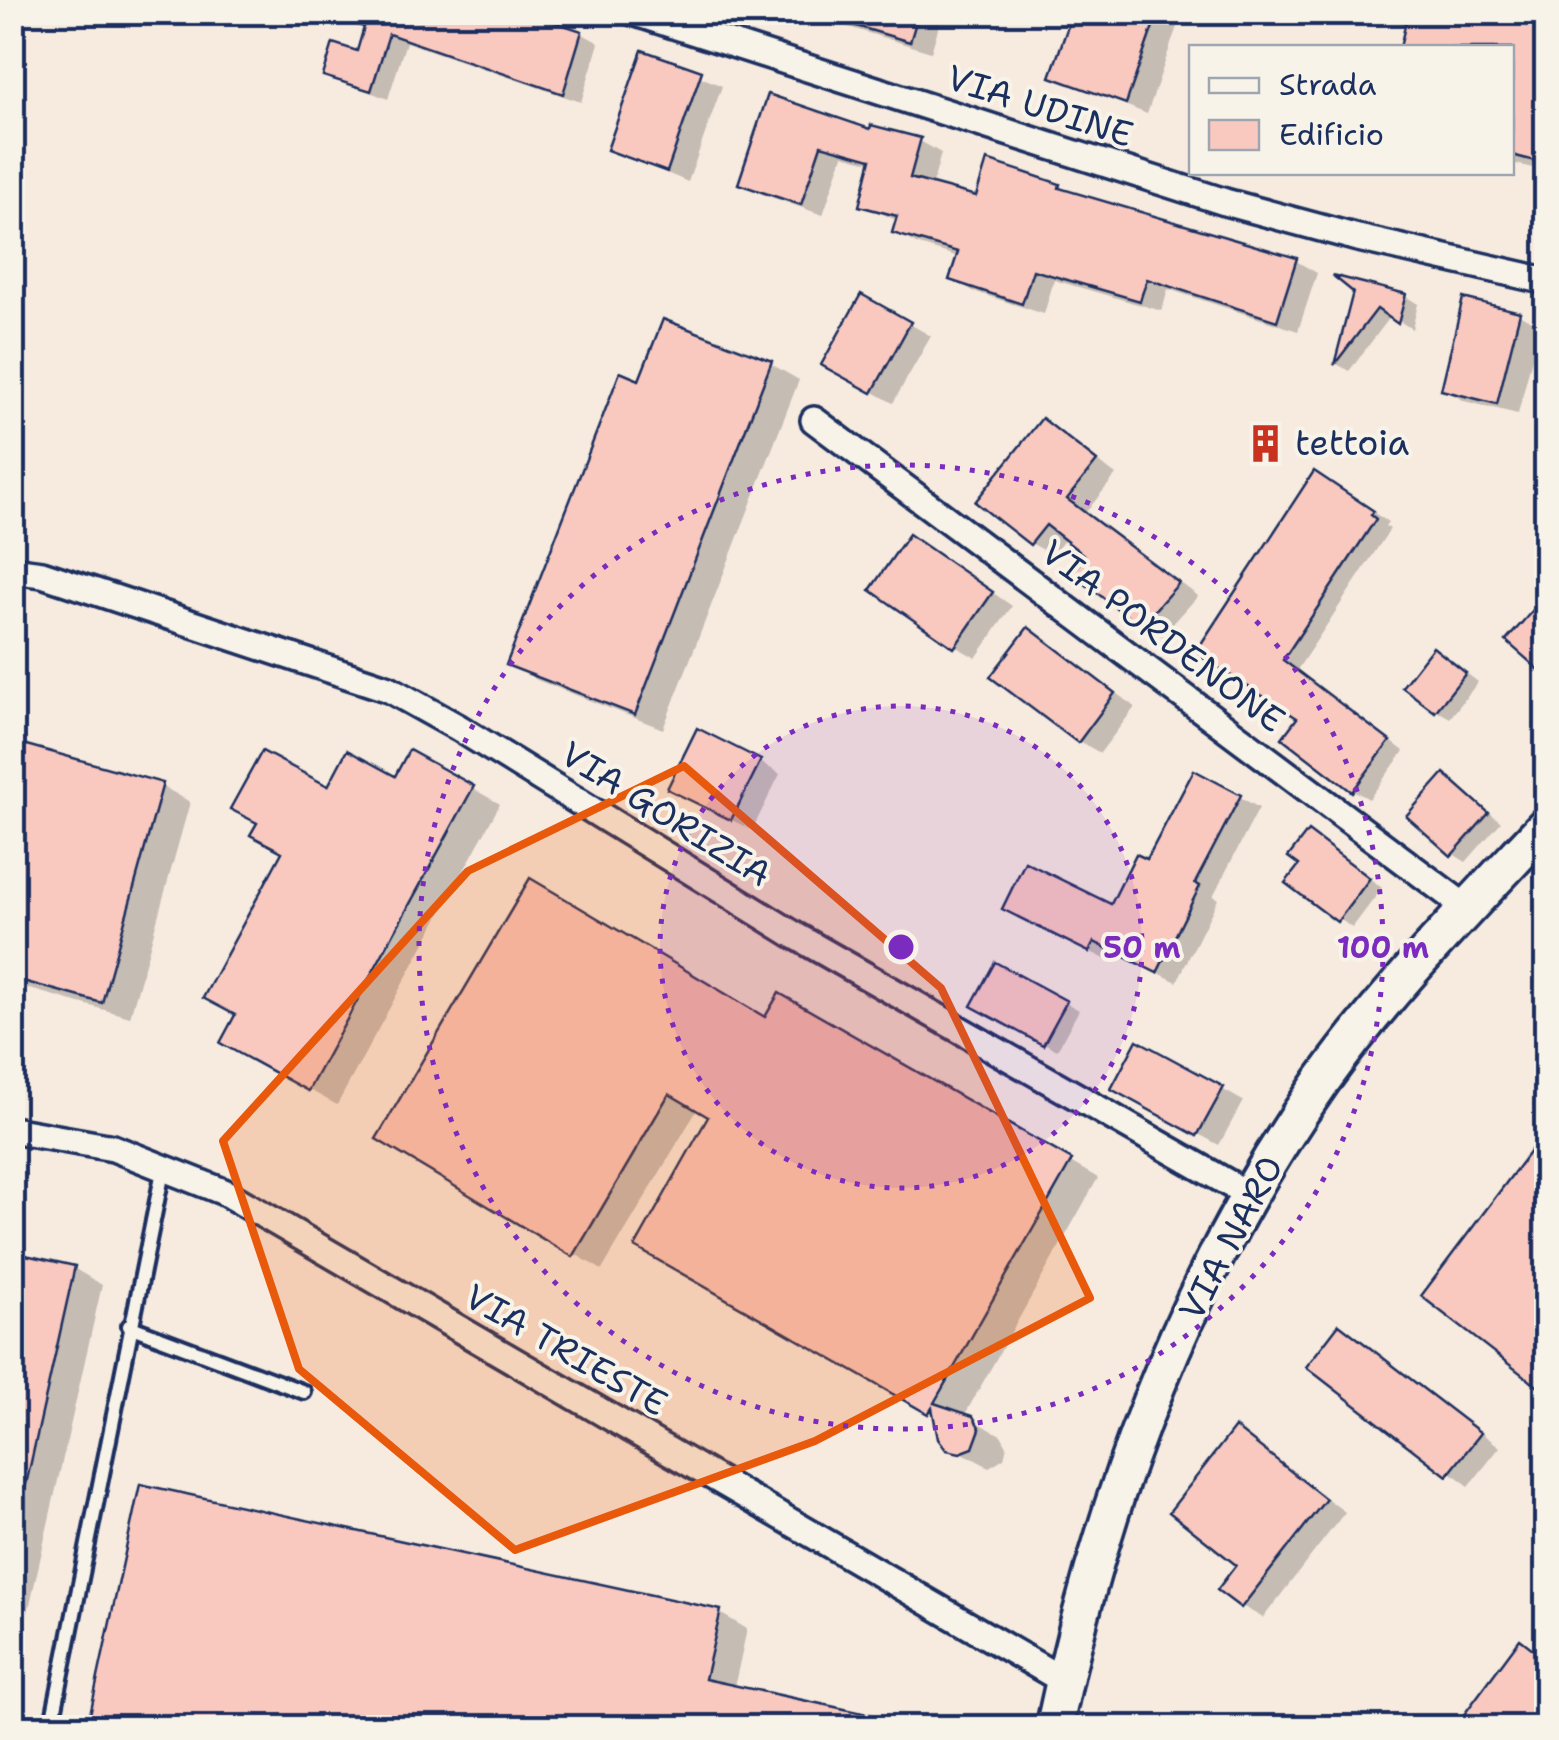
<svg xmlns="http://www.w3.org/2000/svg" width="1559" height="1740" font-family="'Shantell Sans',sans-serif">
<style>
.shadow{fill:#0003}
.building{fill:#f9c9c0;stroke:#1b2f5e;stroke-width:2.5}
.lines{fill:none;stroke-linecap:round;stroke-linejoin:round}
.lane-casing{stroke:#1b2f5e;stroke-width:20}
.street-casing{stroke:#1b2f5e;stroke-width:32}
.secondary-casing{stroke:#1b2f5e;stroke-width:42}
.lane{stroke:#f7f3e8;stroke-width:12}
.street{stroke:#f7f3e8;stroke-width:25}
.secondary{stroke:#f7f3e8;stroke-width:35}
.marked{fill:#e8590c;fill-opacity:0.2;stroke:#e8590c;stroke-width:8;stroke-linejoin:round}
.ring{fill:none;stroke:#7b2cbf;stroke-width:5;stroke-dasharray:5 10}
.labels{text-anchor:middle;stroke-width:8;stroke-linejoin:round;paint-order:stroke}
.street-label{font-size:35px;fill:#1b2f5e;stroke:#f7f3e8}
.poi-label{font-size:35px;fill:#1b2f5e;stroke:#f7f3e8;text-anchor:start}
.centre{fill:#7b2cbf;stroke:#f7f3e8;stroke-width:5}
.ring-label{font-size:30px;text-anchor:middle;font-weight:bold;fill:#7b2cbf;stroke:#f7f3e8;stroke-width:8;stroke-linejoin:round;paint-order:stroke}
</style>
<rect width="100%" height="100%" fill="#f7ebe0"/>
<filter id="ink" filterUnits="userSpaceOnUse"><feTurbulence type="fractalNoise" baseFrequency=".01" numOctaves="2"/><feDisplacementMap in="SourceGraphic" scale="20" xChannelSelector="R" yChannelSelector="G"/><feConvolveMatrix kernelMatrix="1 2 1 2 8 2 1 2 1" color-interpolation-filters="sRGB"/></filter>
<g filter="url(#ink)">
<!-- shadow -->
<g class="shadow">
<path d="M371 12 581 33 599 43 581 102 406 42 388 99 326 75 358 54Z"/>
<path d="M943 12 931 52 845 26 824 14Z"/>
<path d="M1076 12H1182L1147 114 1054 76Z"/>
<path d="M1411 12H1546V171L1512 163V48Z"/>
<path d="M644 53 722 86 688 182 610 149Z"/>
<path d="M770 97 872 132 920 141 941 153 932 187 977 199 1059 186 1077 196 1296 261 1317 273 1298 331 1168 289 1162 311 1054 280 1044 314 973 291 952 279 959 257 916 244 895 232 898 221 862 204 873 163 843 155 823 215 762 194 741 182Z"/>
<path d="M1355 291 1405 296 1418 304 1412 329 1391 316 1349 371 1337 364Z"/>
<path d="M862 297 931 336 893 403 824 364Z"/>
<path d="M1519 314 1540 326 1518 414 1464 401 1444 389Z"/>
<path d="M664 322 771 364 799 380 663 729 537 680 509 664 641 383Z"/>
<path d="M1043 421 1116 475 1086 512 1198 596 1162 636 1141 624 1089 555 1066 538 1052 555 1031 543Z"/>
<path d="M1330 484 1388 522 1385 526 1390 529 1297 670 1404 751 1369 799 1353 790 1300 717 1198 652Z"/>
<path d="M930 549 1012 606 976 658 955 646Z"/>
<path d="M1029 630 1135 707 1100 753 1079 741Z"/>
<path d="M1447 658 1478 682 1450 718 1436 710Z"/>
<path d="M12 744 162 786 190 802 130 1017 12 984Z"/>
<path d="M410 753 500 804 337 1105 251 1058 238 1015 329 790 396 779Z"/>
<path d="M760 762 780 774 752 830 691 800Z"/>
<path d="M1445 777 1501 822 1466 862 1453 854Z"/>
<path d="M1240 797 1259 808 1213 896 1218 899 1177 982 1114 951 1109 961 1024 919 1112 908 1148 863Z"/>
<path d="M1322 842 1382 888 1352 928 1289 882Z"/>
<path d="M996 965 1079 1010 1057 1050 974 1005Z"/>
<path d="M780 996 1098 1178 964 1416 1001 1435 1007 1446 1004 1458 989 1467 944 1443 937 1416 638 1246 712 1116 698 1108 602 1270 379 1138 766 1020Z"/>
<path d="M1546 1087V1118L1532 1106Z"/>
<path d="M1222 1089 1243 1101 1219 1145 1135 1100Z"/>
<path d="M1546 1134V1390L1424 1296Z"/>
<path d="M12 1255 75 1269 102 1285 12 1684Z"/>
<path d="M1340 1327 1500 1447 1469 1486 1309 1366Z"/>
<path d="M1235 1430 1345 1512 1263 1618 1242 1606Z"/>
<path d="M720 1613 747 1629 734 1688 913 1728H98Z"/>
</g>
<!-- building -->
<g class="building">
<path d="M338 12H524L582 31 563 94 389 34 371 91 323 76 333 43 357 51 364 27 338 19Z"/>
<path d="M834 12H919L910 42 833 19Z"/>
<path d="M1073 12H1158L1126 104 1050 77Z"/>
<path d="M1408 12H1546V164L1512 155V48H1400Z"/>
<path d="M642 50 702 71 667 172 607 150Z"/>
<path d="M768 94 870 129 871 125 921 138 910 178 976 196 987 160 1060 184 1059 188 1297 258 1277 321 1147 279 1140 301 1033 270 1022 304 949 280 958 252 892 233 897 216 859 206 871 159 821 145 801 205 738 184Z"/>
<path d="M1332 275 1406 294 1398 324 1377 309 1334 365 1353 292Z"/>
<path d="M861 294 911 322 872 393 821 365Z"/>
<path d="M1463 298 1520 312 1497 404 1441 390Z"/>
<path d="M663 319 772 361 635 715 506 665 620 372 639 380Z"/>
<path d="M1042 418 1097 461 1067 499 1179 583 1140 626 1071 573 1085 556 1046 525 1030 545 975 502Z"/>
<path d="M1314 471 1374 511 1371 515 1376 519 1283 660 1390 741 1352 792 1282 738 1297 718 1195 653Z"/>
<path d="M909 534 993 592 954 648 870 590Z"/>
<path d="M1546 595V676L1506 641Z"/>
<path d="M1028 627 1115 693 1078 743 990 677Z"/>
<path d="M1433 647 1466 673 1435 712 1402 687Z"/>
<path d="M697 728 761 760 731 820 667 789Z"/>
<path d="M12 741 163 783 102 1003 12 978Z"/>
<path d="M347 750 395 776 409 750 474 786 308 1091 220 1043 235 1015 203 998 282 852 250 835 257 823 230 809 262 751 328 786Z"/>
<path d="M1194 770 1241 795 1195 883 1200 886 1157 973 1094 942 1089 952 1002 909 1025 862 1111 904 1136 854 1147 859Z"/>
<path d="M1444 773 1489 813 1451 856 1406 816Z"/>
<path d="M1308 831 1370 878 1337 922 1285 883 1299 865 1288 857Z"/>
<path d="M530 878 765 1017 779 993 1072 1160 934 1403 973 1416 980 1429 973 1448 960 1453 946 1450 938 1439 932 1408 928 1414 635 1247 708 1117 669 1094 573 1257 376 1139Z"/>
<path d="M995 962 1067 1001 1043 1045 971 1006Z"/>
<path d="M1137 1040 1224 1087 1197 1136 1111 1089Z"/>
<path d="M1546 1130V1393L1421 1296Z"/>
<path d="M12 1252 75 1266 23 1498 12 1497Z"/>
<path d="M1339 1324 1481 1433 1447 1476 1306 1367Z"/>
<path d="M1235 1427 1326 1499 1241 1608 1217 1590 1236 1565 1169 1512Z"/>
<path d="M140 1484 721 1610 705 1679 877 1716 876 1728H87Z"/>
<path d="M1520 1639 1546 1659V1728H1454Z"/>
</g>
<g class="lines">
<defs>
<g id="lane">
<path d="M129 1326 304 1392"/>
<path d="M51 1728 164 1166"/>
</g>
<g id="street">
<path d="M633 12 1225 202 1358 238 1546 281"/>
<path d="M814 420 1468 909"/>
<path d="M12 570 42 574 389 689 459 728 796 936 1249 1195"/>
<path d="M12 1130 113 1148 224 1192 1064 1681"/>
</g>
<path id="secondary" d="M1054 1728C1102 1498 1186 1274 1322 1081 1388 989 1469 907 1546 825"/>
</defs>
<!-- lane casing -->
<use href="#lane" class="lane-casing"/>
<!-- street casing -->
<use href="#street" class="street-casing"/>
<!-- secondary casing -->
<use href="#secondary" class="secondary-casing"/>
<!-- lane -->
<use href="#lane" class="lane"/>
<!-- street -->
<use href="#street" class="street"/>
<!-- secondary -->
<use href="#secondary" class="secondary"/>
</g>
</g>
<!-- marked area -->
<path class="marked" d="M684 766 941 988 1090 1298 815 1441 515 1550 299 1369 223 1141 468 871Z"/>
<!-- distance rings -->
<circle cx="901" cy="947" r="241" fill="#7b2cbf" fill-opacity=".12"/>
<g class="ring">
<circle cx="901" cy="947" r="241"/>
<circle cx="901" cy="947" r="482"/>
</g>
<!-- icons -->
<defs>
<symbol id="building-bare" viewBox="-9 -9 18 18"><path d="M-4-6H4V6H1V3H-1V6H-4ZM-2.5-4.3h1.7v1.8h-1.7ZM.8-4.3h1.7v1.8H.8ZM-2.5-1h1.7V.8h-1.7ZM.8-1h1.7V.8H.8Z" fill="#c8321e" stroke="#f7f3e8" stroke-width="2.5" paint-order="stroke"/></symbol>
</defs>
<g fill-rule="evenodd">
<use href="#building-bare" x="1238" y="416" width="55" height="55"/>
</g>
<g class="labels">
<!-- street labels -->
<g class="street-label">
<text transform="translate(1040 106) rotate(18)" y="12">VIA UDINE</text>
<text transform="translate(1163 636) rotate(37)" y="12">VIA PORDENONE</text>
<text transform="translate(666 814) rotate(32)" y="12">VIA GORIZIA</text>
<text transform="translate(1231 1238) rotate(-62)" y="12">VIA NARO</text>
<text transform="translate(566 1350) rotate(30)" y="12">VIA TRIESTE</text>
</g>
<!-- poi labels -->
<g class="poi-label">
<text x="1295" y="455">tettoia</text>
</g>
</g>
<circle cx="901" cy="947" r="15" class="centre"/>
<g class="ring-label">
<text x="1142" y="958">50 m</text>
<text x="1383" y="958">100 m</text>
</g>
<!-- margin -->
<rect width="1559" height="1740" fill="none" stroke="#f7f3e8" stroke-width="50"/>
<rect x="25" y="25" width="1509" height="1690" fill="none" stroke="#1b2f5e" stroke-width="4" filter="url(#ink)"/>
<!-- legend -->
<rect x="1189" y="45" width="325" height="130" fill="#f7f3e8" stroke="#9fa5b1" stroke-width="2.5"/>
<rect x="1209" y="78" width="50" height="15" fill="#f7f3e8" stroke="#9fa5b1" stroke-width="2.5"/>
<text x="1279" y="95" font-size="30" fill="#1b2f5e">Strada</text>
<rect x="1209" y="120" width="50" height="30" fill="#f9c9c0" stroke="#9fa5b1" stroke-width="2.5"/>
<text x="1279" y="145" font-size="30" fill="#1b2f5e">Edificio</text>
</svg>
